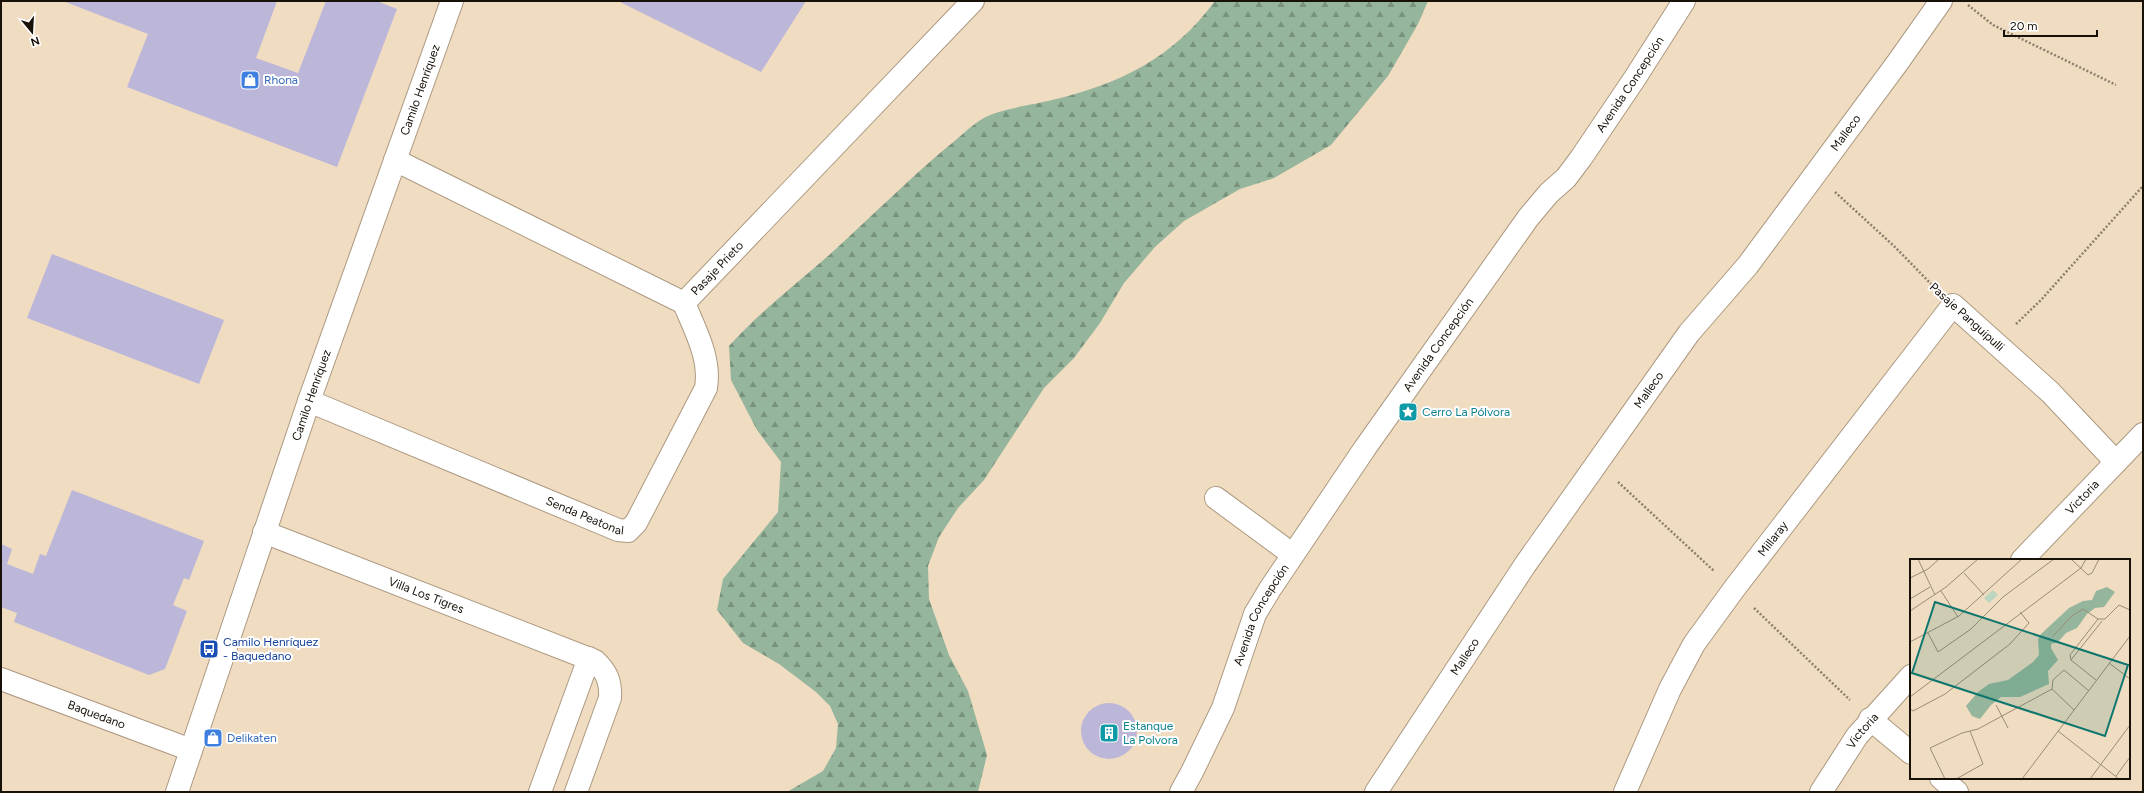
<svg xmlns="http://www.w3.org/2000/svg" width="2144" height="793" font-family="Figtree,sans-serif">
<style>
.forest{fill:url(#forest-firs)}
.building{fill:#bcb6d9}
.lines{fill:none;stroke-linecap:round;stroke-linejoin:round}
.minor-casing{stroke:#ac9980;stroke-width:24}
.major-casing{stroke:#ac9980;stroke-width:24}
.path{stroke:#8c7e6c;stroke-width:2.5;stroke-dasharray:2 2;stroke-linecap:butt}
.minor{stroke:#fff;stroke-width:22}
.major{stroke:#fff;stroke-width:22}
.labels{text-anchor:middle;stroke-width:4;stroke-linejoin:round;paint-order:stroke}
.shop-label{font-size:12px;fill:#366cbe;stroke:#fff;text-anchor:start}
.street-label{font-size:12px;fill:#181108;stroke:#fff}
.culture-label{font-size:12px;fill:#0d838f;stroke:#fff;text-anchor:start}
.transit-label{font-size:12px;fill:#164399;stroke:#fff;text-anchor:start}
.inset-road{fill:none;stroke:#9a8b77;stroke-width:1}
.view{fill:#0f766e;fill-opacity:0.15;stroke:#0f766e;stroke-width:2}
.inset-edge{fill:none;stroke:#181108;stroke-width:2}
</style>
<defs>
<pattern id="forest-firs" width="22" height="20" patternUnits="userSpaceOnUse"><rect width="22" height="20" fill="#95b59c"/><path d="M5 1l3.5 6h-7zM16 11l3.5 6h-7z" fill="#79927d"/></pattern>
</defs>
<rect width="100%" height="100%" fill="#f0dcc1"/>
<!-- forest -->
<path class="forest" d="M1215 1H1428L1418 24 1388 76 1331 145 1274 178 1240 189 1184 221 1155 247 1124 283 1100 323 1074 358 1044 388 984 480 958 508 939 537 928 566 929 599 949 655 968 691 987 755 978 792H787L823 771 836 748 838 724 830 706 816 692 779 664 743 643 717 610 723 579 778 512 781 462 757 430 731 380 729 346C762 309 802 280 838 247 874 214 908 180 946 148 958 139 969 127 982 119 998 109 1033 105 1052 100 1120 84 1173 58 1215 1Z"/>
<!-- building -->
<g class="building">
<path d="M63 1H277L256 58 298 73 326 1H377L397 9 337 167 127 87 148 34Z"/>
<path d="M618 1H806L761 72Z"/>
<path d="M52 254 224 320 199 384 27 318Z"/>
<path d="M72 490 204 541 189 580 184 578 173 605 187 611 165 669 149 675 14 622 17 613 1 607V544L12 549 7 564 33 574 40 554 46 556Z"/>
<circle cx="1109" cy="731" r="28"/>
</g>
<g class="lines">
<defs>
<g id="minor">
<path d="M395 160 684 303"/>
<path id="s1" d="M684 303 973 1"/>
<path id="s2" d="M309 401 618 530 628 531 636 523 706 388C711 358 695 330 684 303"/>
<path d="M1216 498 1292 554"/>
<path id="s3" d="M264 532 595 661C607 672 611 682 610 698L576 792"/>
<path id="s4" d="M2022 560 2143 434"/>
<path id="s5" d="M1 679 191 750"/>
<path d="M1870 719 1911 753"/>
<path d="M1941 778 1957 792"/>
<path d="M540 792 589 658"/>
<path id="s6" d="M1181 792 1192 772 1223 708 1255 614 1270 589 1365 448 1528 218 1549 193 1566 178 1581 158 1635 78 1684 1"/>
<path id="s7" d="M1376 792 1525 565 1689 333 1748 265 1898 62 1941 1"/>
<path id="s8" d="M1625 792 1670 689 1694 644 1734 589 1953 305 2050 392 2116 462"/>
<path id="s9" d="M1821 792 1857 736 1911 676"/>
</g>
<g id="major">
<path id="s10" d="M177 792 309 401 452 1"/>
</g>
</defs>
<!-- minor casing -->
<use href="#minor" class="minor-casing"/>
<!-- major casing -->
<use href="#major" class="major-casing"/>
<!-- path -->
<g class="path">
<path d="M1968 5 1993 25 2116 85"/>
<path d="M1835 192 1895 247 1934 287"/>
<path d="M2016 324 2041 300 2143 186"/>
<path d="M1618 482 1714 571"/>
<path d="M1754 608 1850 700"/>
</g>
<!-- minor -->
<use href="#minor" class="minor"/>
<!-- major -->
<use href="#major" class="major"/>
</g>
<!-- icons -->
<defs>
<symbol id="shop-square" viewBox="-11 -11 22 22"><rect x="-9" y="-9" width="18" height="18" rx="4" fill="#3f7fe0" stroke="#fff"/><path d="M-5-2.5h2.3a2.7 3.5 0 0 1 5.4 0H5L5.5 6h-11ZM-1.5-2.5h3a1.5 2.3 0 0 0-3 0Z" fill="#fff"/></symbol>
<symbol id="sight-square" viewBox="-11 -11 22 22"><rect x="-9" y="-9" width="18" height="18" rx="4" fill="#0f9aa8" stroke="#fff"/><path d="M0-6L1.8-2.2L6-1.7L2.9 1.2L3.7 5.4L0 3.3L-3.7 5.4L-2.9 1.2L-6-1.7L-1.8-2.2Z" fill="#fff"/></symbol>
<symbol id="bus-square" viewBox="-11 -11 22 22"><rect x="-9" y="-9" width="18" height="18" rx="4" fill="#1a4fb4" stroke="#fff"/><path d="M-5-6H5V4H4V6H2V4H-2V6H-4V4H-5ZM-3.5-4V0h7V-4ZM-3.5 1.2v1.5H-2V1.2ZM2 1.2v1.5H3.5V1.2Z" fill="#fff"/></symbol>
<symbol id="building-square" viewBox="-11 -11 22 22"><rect x="-9" y="-9" width="18" height="18" rx="4" fill="#0f9aa8" stroke="#fff"/><path d="M-4-6H4V6H1V3H-1V6H-4ZM-2.5-4.3h1.7v1.8h-1.7ZM.8-4.3h1.7v1.8H.8ZM-2.5-1h1.7V.8h-1.7ZM.8-1h1.7V.8H.8Z" fill="#fff"/></symbol>
</defs>
<g fill-rule="evenodd">
<use href="#shop-square" x="239" y="69" width="22" height="22"/>
<use href="#sight-square" x="1397" y="401" width="22" height="22"/>
<use href="#bus-square" x="198" y="638" width="22" height="22"/>
<use href="#building-square" x="1098" y="722" width="22" height="22"/>
<use href="#shop-square" x="202" y="727" width="22" height="22"/>
</g>
<g class="labels">
<!-- shop labels -->
<g class="shop-label">
<text x="264" y="84">Rhona</text>
<text x="227" y="742">Delikaten</text>
</g>
<!-- street labels -->
<g class="street-label">
<text dy="4" stroke="none"><textPath href="#s6" startOffset="843">Avenida Concepción</textPath></text>
<text dy="4" stroke="none"><textPath href="#s10" startOffset="743">Camilo Henríquez</textPath></text>
<text dy="4" stroke="none"><textPath href="#s7" startOffset="810">Malleco</textPath></text>
<text dy="4" stroke="none"><textPath href="#s1" startOffset="48">Pasaje Prieto</textPath></text>
<text transform="translate(1967 317) rotate(42)" y="4">Pasaje Panguipulli</text>
<text dy="4" stroke="none"><textPath href="#s6" startOffset="519">Avenida Concepción</textPath></text>
<text dy="4" stroke="none"><textPath href="#s7" startOffset="486">Malleco</textPath></text>
<text dy="4" stroke="none"><textPath href="#s10" startOffset="419">Camilo Henríquez</textPath></text>
<text dy="4" stroke="none"><textPath href="#s4" startOffset="87">Victoria</textPath></text>
<text dy="4" stroke="none"><textPath href="#s2" startOffset="299">Senda Peatonal</textPath></text>
<text dy="4" stroke="none"><textPath href="#s8" startOffset="295">Millaray</textPath></text>
<text dy="4" stroke="none"><textPath href="#s3" startOffset="174">Villa Los Tigres</textPath></text>
<text dy="4" stroke="none"><textPath href="#s6" startOffset="195">Avenida Concepción</textPath></text>
<text dy="4" stroke="none"><textPath href="#s7" startOffset="162">Malleco</textPath></text>
<text dy="4" stroke="none"><textPath href="#s5" startOffset="102">Baquedano</textPath></text>
<text dy="4" stroke="none"><textPath href="#s9" startOffset="74">Victoria</textPath></text>
</g>
<!-- culture labels -->
<g class="culture-label">
<text x="1422" y="416">Cerro La Pólvora</text>
<text x="1123" y="730">Estanque<tspan x="1123" dy="14">La Polvora</tspan></text>
</g>
<!-- transit labels -->
<g class="transit-label">
<text x="223" y="646">Camilo Henríquez<tspan x="223" dy="14">- Baquedano</tspan></text>
</g>
</g>
<!-- overview -->
<g transform="translate(1910 559)">
<rect width="220" height="220" fill="#f0dcc1"/>
<path d="M83 31 88 36 79 44 74 39Z" fill="#bad5c0"/>
<path d="M197 28 205 33 194 48 185 49 177 55 167 69 156 74 148 83 141 85V89L148 101 138 112 139 125 110 138H91L81 146 70 160 62 157 56 147 68 133 79 125 98 121 123 103 129 96 128 80 131 75 159 49 173 42 182 41 186 32Z" fill="#95b59c"/>
<path class="inset-road" d="M8 0 25 36M161 0 178 16 182 14 189 0M54 14 74 36M0 19 18 10 29 0M31 32 48 58M0 40 20 28M0 52 36 28 68 0M18 74 28 93 61 70 93 38 144 0M143 77 162 57 173 50 188 60M0 83 49 57 112 0M161 101 192 62M199 104 220 120M186 121 161 101 160 96 188 60H195L209 46 220 51M142 130 143 121 154 111 179 132M142 130 164 151M0 138 171 9 176 0M86 146 98 169M0 150 3 152 35 135 100 85 119 64 110 53M148 172 209 220M206 217 220 198M35 220 20 189 52 174 68 170 142 130M46 220 73 205 60 172M112 220 220 77M180 220 220 166"/>
<path class="view" d="M25 43 218 106 195 177 2 114Z"/>
<rect width="220" height="220" class="inset-edge"/>
</g>
<!-- border -->
<rect width="2144" height="793" fill="none" stroke="#181108" stroke-width="4"/>
<!-- north arrow -->
<g transform="translate(32 32) rotate(162)" stroke="#ffffff" stroke-width="3" paint-order="stroke">
<path d="M0-3L7 15L0 10L-7 15Z" fill="#181108"/>
<text y="-6" font-size="11" font-weight="bold" text-anchor="middle" fill="#181108">N</text>
</g>
<!-- scale -->
<path d="M2004 30v6h93v-6" fill="none" stroke="#181108" stroke-width="2"/>
<text x="2010" y="30" font-size="12" fill="#181108" stroke="#ffffff" stroke-width="3" paint-order="stroke">20 m</text>
</svg>
